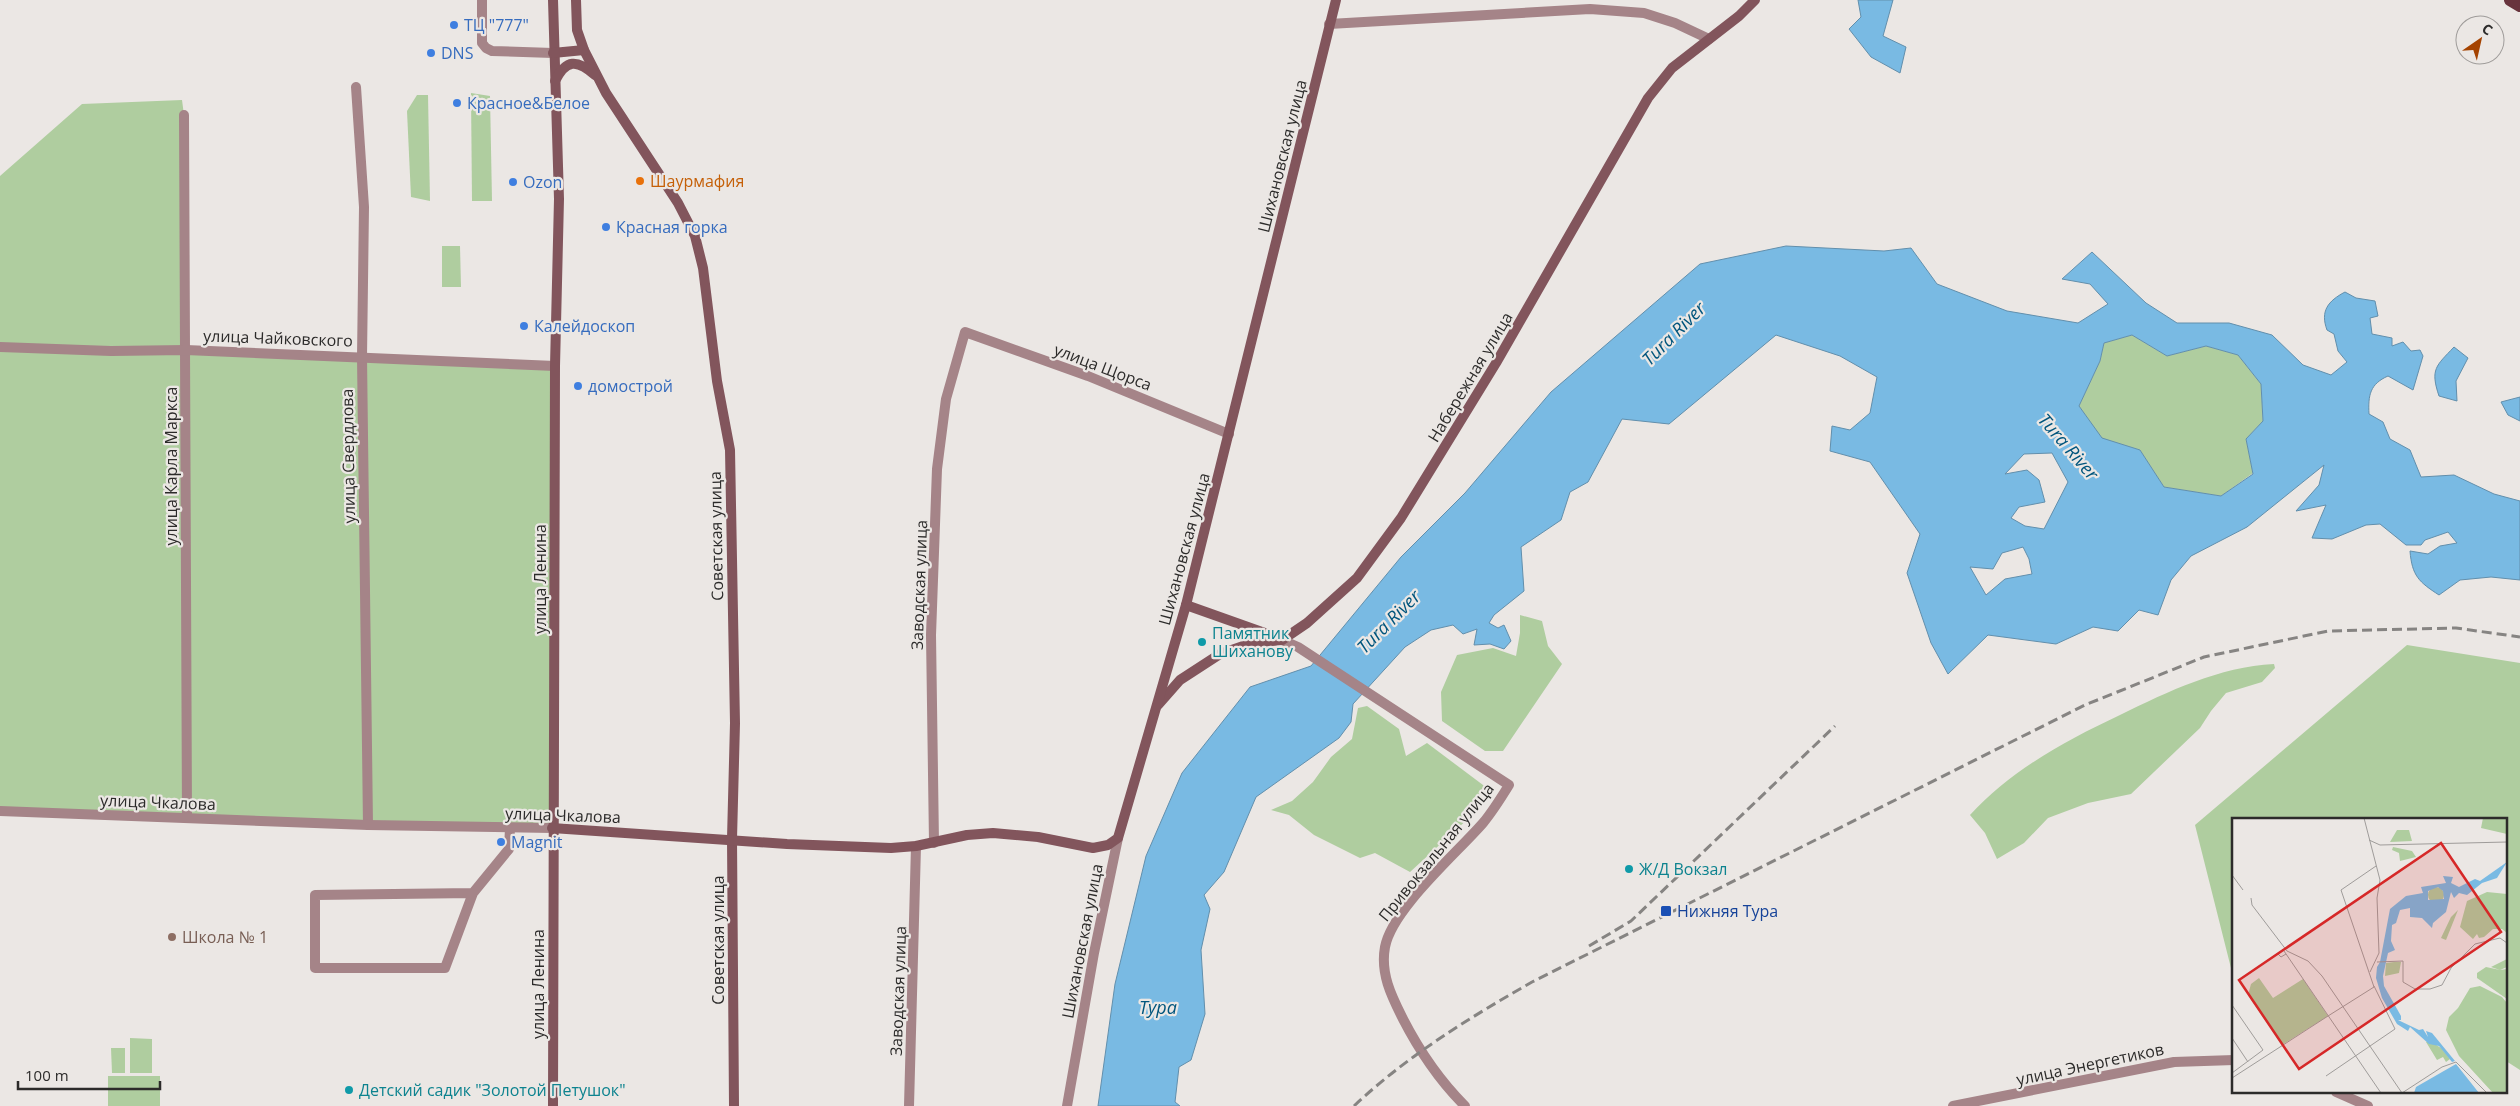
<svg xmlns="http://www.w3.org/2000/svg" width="2520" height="1106" font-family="'Open Sans',sans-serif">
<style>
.green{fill:#afcd9f}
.water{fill:#79bae3;stroke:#628fac;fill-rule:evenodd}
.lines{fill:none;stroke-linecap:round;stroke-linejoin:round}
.minor{stroke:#a58488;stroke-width:10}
.tertiary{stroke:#a58488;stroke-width:10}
.secondary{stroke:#82555c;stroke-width:10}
.primary{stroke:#68343d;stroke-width:12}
.rail{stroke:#868482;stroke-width:3;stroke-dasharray:10 5;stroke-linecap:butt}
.shop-dot{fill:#3f7fe0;stroke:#ebe7e4;stroke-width:2}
.food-dot{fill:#e8710a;stroke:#ebe7e4;stroke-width:2}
.culture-dot{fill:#0f9aa8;stroke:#ebe7e4;stroke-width:2}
.transit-dot{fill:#1a4fb4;stroke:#ebe7e4;stroke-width:2}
.education-dot{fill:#8d6e63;stroke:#ebe7e4;stroke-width:2}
.labels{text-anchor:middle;stroke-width:4.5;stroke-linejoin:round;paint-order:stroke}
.shop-label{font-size:16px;fill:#366cbe;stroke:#ebe7e4;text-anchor:start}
.street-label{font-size:16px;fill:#2c2b2a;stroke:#ebe7e4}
.food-label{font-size:16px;fill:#c56008;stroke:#ebe7e4;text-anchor:start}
.culture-label{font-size:16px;fill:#0d838f;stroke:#ebe7e4;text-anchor:start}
.transit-label{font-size:16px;fill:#164399;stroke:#ebe7e4;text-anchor:start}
.education-label{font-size:16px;fill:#785e54;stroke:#ebe7e4;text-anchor:start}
.water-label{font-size:18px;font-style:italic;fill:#00557d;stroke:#ebe7e4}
.inset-road{fill:none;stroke:#9f9c9a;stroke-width:1}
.view{fill:#d62828;fill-opacity:0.15;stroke:#d62828;stroke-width:2.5}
.inset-edge{fill:none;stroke:#2c2b2a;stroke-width:2.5}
</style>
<rect width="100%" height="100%" fill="#ebe7e4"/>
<!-- green -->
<g class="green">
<path d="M471 93 490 96 492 201H472Z"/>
<path d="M417 95H428L430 201 411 197 407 111Z"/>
<path d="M182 100 184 115 186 350 555 366 552 828 0 811V176L82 104Z"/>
<path d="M442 246H460L461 287H442Z"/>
<path d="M2132 335 2167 356 2206 346 2238 355 2261 384 2263 421 2246 439 2253 473 2221 496 2164 487 2140 450 2102 439 2079 406 2100 361 2104 343Z"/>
<path d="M1520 615 1542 621 1548 646 1562 664 1503 751H1485L1442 721 1441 692 1457 655 1493 648 1516 656 1520 633Z"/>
<path d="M2407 645 2520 663V1070L2506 1061V820H2234V980L2195 825Z"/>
<path d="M2274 664 2275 668 2262 682 2226 693 2211 711 2200 728 2131 794 2088 803 2048 818 2024 843 1997 859 1985 833 1970 815C2011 770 2065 741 2120 715 2169 691 2219 667 2274 664Z"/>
<path d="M1367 706 1399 729 1406 756 1427 743 1487 788 1471 816 1410 872 1375 853 1360 858 1314 835 1289 815 1271 810 1292 801 1313 782 1331 757 1352 739 1358 708Z"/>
<path d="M130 1038 152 1039V1073H130Z"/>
<path d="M111 1048H125V1073H112Z"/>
<rect x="108" y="1076" width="52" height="30"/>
</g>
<!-- water -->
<g class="water">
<path d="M1858 0H1893L1883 36 1906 47 1900 73 1871 57 1849 29 1861 17Z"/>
<path d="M1786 246 1884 251 1911 248 1937 284 2007 311 2078 323 2108 304 2090 284 2062 279 2092 252 2146 303 2177 323H2229L2272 335 2303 365 2331 375 2347 362 2338 351 2334 334 2327 330C2320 311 2328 301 2345 292L2356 298 2375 301 2378 316 2370 318 2372 334 2392 338V346L2403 342 2411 351 2420 350 2423 356 2413 390 2388 376C2370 384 2368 395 2369 414L2383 422 2390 439 2410 450 2421 477 2454 475 2494 494 2520 501V580L2491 577 2460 580 2439 595C2419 582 2412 576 2410 551L2428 554 2440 546 2457 543 2448 532 2425 540 2421 545H2406L2380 524 2366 525 2332 539 2312 538 2326 505 2296 511 2319 485 2324 465 2247 527 2191 556 2171 580 2158 615 2139 610 2118 631 2093 627 2056 644 1988 635 1948 674 1931 643 1907 573 1920 534 1870 462 1830 451 1832 426 1850 430 1870 413 1877 377 1840 356 1776 335 1669 424 1622 419 1588 482 1570 492 1561 520 1521 547 1524 591 1494 615 1489 623 1498 628 1504 625 1511 641 1504 649 1490 644 1474 645 1477 629 1463 634 1453 625 1431 630 1405 647 1353 704 1351 722 1339 738 1256 797 1224 872 1204 895 1210 909 1201 950 1205 1014 1191 1060 1179 1067 1175 1102 1180 1106H1098L1115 984 1146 856 1182 773 1250 687 1311 666 1401 557 1465 493 1551 392 1700 264ZM2132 335 2167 356 2206 346 2238 355 2261 384 2263 421 2246 439 2253 474 2221 496 2164 487 2140 450 2102 438 2079 406 2100 361 2104 343ZM2052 453 2068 482 2044 529 2025 526 2011 518 2019 507 2045 502 2039 480 2027 470 2005 474 2024 454ZM2023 547 2029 559 2032 574 2005 579 1986 595 1970 567 1993 569 2002 553Z"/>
<path d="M2454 347 2468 358 2456 381 2457 401 2439 396C2430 369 2436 366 2454 347Z"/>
<path d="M2520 397V421L2508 415 2501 402Z"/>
</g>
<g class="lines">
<!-- minor -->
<g class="minor">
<path d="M1329 24 1590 9 1644 13 1675 23 1709 39"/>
<path d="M356 87 364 207 362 357 368 825"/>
<path d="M184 115 187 818"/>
<path d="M0 347 111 351 186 350 555 366"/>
<path d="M934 843 931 635 937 469 946 399 965 332 1088 376 1229 434"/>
<path d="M473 893 445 968H315V895L473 893 509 849 510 828"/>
<path d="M909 1106 916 846"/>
</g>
<!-- tertiary -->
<g class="tertiary">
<path d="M482 0V43L486 48 492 51 553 53"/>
<path d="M1282 640 1298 647 1509 785C1501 798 1493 811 1483 823 1457 853 1392 909 1385 947 1380 974 1392 997 1403 1019 1420 1052 1439 1080 1465 1106"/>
<path d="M0 811 368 825 552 828"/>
<path d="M2336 1092 2368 1106"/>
<path d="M1067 1106 1094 953 1118 838"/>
<path d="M1953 1106 2174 1062 2234 1060"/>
</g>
<!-- secondary -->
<g class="secondary">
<path d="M553 0 559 199 555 366 553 1106"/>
<path d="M576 0 577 30 584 50 606 93 678 203 695 236 703 268 717 381 730 450 735 723 732 839 734 1106"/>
<path d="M553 53 584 50"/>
<path d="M555 81C566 59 577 59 595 75"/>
<path d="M1186 605 1279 638"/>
<path d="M1158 705 1180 680 1220 654 1252 643 1282 640 1307 623 1357 578 1401 518 1496 363 1648 98 1672 68 1739 16 1755 0"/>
<path d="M552 828 787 844 891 848 916 846 967 835 993 833 1038 837 1093 848 1108 845 1118 838 1186 605 1336 0"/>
</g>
<!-- primary -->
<path class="primary" d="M2510 0 2520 6"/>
<!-- rail -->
<g class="rail">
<path d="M1589 946 1631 921 1835 726"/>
<path d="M1354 1106C1407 1056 1469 1018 1532 982L2085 705 2204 657 2328 631 2456 628 2520 637"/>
</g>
</g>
<!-- markers -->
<g class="shop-dot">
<circle cx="454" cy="25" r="5"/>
<circle cx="431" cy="53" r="5"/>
<circle cx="457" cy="103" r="5"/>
<circle cx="513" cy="182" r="5"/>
<circle cx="606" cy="227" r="5"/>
<circle cx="524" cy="326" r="5"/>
<circle cx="578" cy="386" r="5"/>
<circle cx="501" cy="842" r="5"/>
</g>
<circle class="food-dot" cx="640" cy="181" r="5"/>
<g class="culture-dot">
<circle cx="1202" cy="642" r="5"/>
<circle cx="1629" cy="869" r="5"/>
<circle cx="349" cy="1090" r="5"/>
</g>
<rect class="transit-dot" x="1660" y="905" width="12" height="12" rx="2.5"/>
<circle class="education-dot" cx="172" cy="937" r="5"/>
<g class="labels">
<!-- shop labels -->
<g class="shop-label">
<text x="464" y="31">ТЦ "777"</text>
<text x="441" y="59">DNS</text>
<text x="467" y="109">Красное&amp;Белое</text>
<text x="523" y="188">Ozon</text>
<text x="616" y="233">Красная горка</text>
<text x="534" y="332">Калейдоскоп</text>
<text x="588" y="392">домострой</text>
<text x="511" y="848">Magnit</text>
</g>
<!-- street labels -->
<g class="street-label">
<text transform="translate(1282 156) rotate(-76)" y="6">Шихановская улица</text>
<text transform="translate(278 338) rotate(2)" y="6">улица Чайковского</text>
<text transform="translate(1103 367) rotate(21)" y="6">улица Щорса</text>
<text transform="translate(1470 377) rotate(-59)" y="6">Набережная улица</text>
<text transform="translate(348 456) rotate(-91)" y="6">улица Свердлова</text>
<text transform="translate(171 466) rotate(-90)" y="6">улица Карла Маркса</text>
<text transform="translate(716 536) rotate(-91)" y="6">Советская улица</text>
<text transform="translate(1184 549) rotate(-75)" y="6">Шихановская улица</text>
<text transform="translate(540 579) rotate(-90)" y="6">улица Ленина</text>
<text transform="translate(919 585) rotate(-88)" y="6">Заводская улица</text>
<text transform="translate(158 802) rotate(2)" y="6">улица Чкалова</text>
<text transform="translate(563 815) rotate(2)" y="6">улица Чкалова</text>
<text transform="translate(1436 852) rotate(-51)" y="6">Привокзальная улица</text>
<text transform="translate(718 940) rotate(-90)" y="6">Советская улица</text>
<text transform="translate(1082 941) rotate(-79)" y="6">Шихановская улица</text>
<text transform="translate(538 984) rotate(-90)" y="6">улица Ленина</text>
<text transform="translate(898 991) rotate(-88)" y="6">Заводская улица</text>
<text transform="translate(2090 1064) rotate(-12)" y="6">улица Энергетиков</text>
</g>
<!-- food labels -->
<g class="food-label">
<text x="650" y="187">Шаурмафия</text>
</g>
<!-- culture labels -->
<g class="culture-label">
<text x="1212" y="639">Памятник<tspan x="1212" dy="18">Шиханову</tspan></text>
<text x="1639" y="875">Ж/Д Вокзал</text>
<text x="359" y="1096">Детский садик "Золотой Петушок"</text>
</g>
<!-- transit labels -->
<g class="transit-label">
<text x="1677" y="917">Нижняя Тура</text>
</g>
<!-- education labels -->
<g class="education-label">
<text x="182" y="943">Школа № 1</text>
</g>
<!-- water labels -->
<g class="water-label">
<text transform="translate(1674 334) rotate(-45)" y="6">Tura River</text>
<text transform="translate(2068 447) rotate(49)" y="6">Tura River</text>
<text transform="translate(1389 622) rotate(-45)" y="6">Tura River</text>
<text x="1158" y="1014">Тура</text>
</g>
</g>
<!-- overview -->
<g transform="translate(2232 818)">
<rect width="275" height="275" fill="#ebe7e4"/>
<path d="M251 0H275V16L249 10ZM165 12H177L180 23 158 24ZM161 29 180 33 184 39 168 43 167 35 160 32ZM196 77a8 8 0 1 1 16 0a8 8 0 1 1-16 0ZM255 74 275 76V115L270 111H261L252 119 247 120 245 116 241 121 228 109 235 83ZM226 92 214 122 209 120 219 99ZM275 141V149L268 152 275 151V181L245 160V155L254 149 268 152 259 149ZM162 144H169L167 155 153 158 154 145ZM27 160 41 180 71 161 96 198 50 227 16 177 19 166ZM248 168 270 179 275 185V275H261L227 238 214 212 217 199 226 190 238 170ZM198 223 209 230 218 241 214 244 211 239 205 242 194 224Z" fill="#afcd9f"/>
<path d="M275 44 265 60 250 65 235 77 227 75 222 80 219 74 214 94 201 105 200 110 190 100 178 99V90L168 92 164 105 160 107 159 123 163 132 156 135 151 158 152 168 169 198V202H166L187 212 191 211 196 219 194 213 200 215 223 243 220 244 207 228 197 226 178 209 176 213 165 206 150 180 144 160 145 149 148 144 158 91 174 78 191 75 189 69 214 65 211 58 221 59 219 65 227 69 243 61 248 63ZM206 69 211 73 212 81 196 82V73ZM224 246 247 275H182L184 269Z" fill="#79bae3" fill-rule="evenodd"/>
<path class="inset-road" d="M132 0 148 62 145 80 147 135 138 154M137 22 148 27 275 24M0 57 11 72M19 80 20 87 55 133 76 143 90 158 170 275M51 131 46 136 49 139 54 136M52 133 149 275M145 144 171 143V164L183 171H198L210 167 219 150 243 126 268 120 275 125M0 187 31 232 0 255M96 198 142 169 109 72 144 48M0 220 16 244M94 258 163 211 142 168M0 260 96 198M170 275 210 249 224 244 255 275"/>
<path class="view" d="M209 25 269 114 67 251 7 162Z"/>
<rect width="275" height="275" class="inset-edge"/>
</g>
<!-- north arrow -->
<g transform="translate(2480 40) rotate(34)"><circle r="24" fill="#ebe7e4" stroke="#9f9c9a"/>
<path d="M0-4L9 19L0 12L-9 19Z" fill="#a54300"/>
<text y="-8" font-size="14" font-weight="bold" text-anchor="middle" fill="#2c2b2a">С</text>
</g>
<!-- scale -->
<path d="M18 1081v8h142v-8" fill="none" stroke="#2c2b2a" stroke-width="2.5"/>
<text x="25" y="1081" font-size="15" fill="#2c2b2a" stroke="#ebe7e4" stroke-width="4" paint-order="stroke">100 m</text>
</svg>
